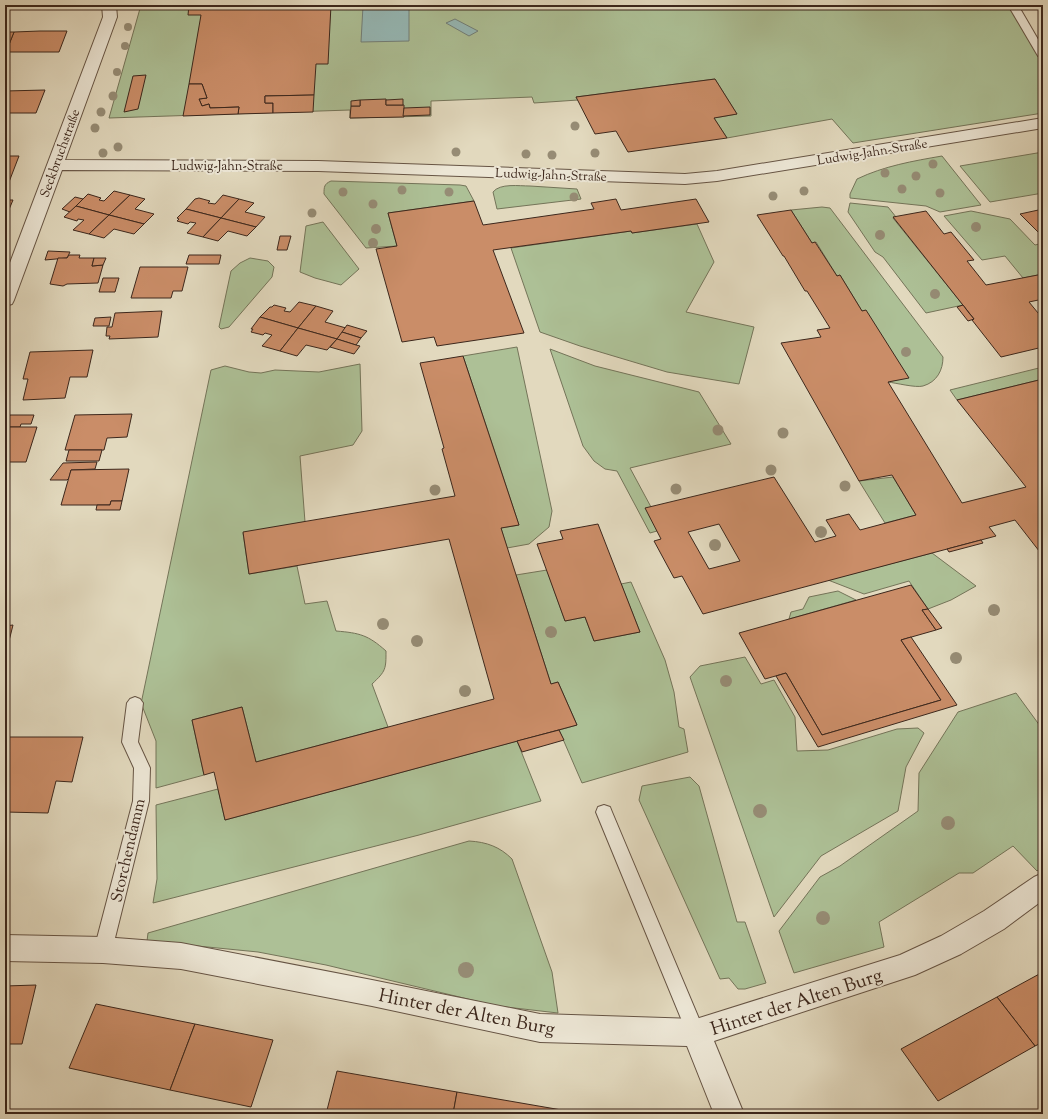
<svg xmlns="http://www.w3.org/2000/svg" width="1048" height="1119" font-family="'Sorts Mill Goudy',serif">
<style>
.green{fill:#adc096;stroke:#747459}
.water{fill:#96b9b7;stroke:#727f79}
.building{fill:#ca8d68;stroke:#3c271c;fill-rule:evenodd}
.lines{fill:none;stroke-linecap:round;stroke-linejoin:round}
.service-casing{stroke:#665444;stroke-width:2}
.minor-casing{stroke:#665444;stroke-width:2}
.service{fill:#ece6d5;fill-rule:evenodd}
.minor{fill:#ece6d5;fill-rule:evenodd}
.tree{fill:#968c75}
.labels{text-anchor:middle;stroke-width:4;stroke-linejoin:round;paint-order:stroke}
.far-street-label{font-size:13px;fill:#3c271c;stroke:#ece6d5}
.street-label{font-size:16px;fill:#3c271c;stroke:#ece6d5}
.near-street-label{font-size:19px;fill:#3c271c;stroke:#ece6d5}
</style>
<rect width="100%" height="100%" fill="#e2d9be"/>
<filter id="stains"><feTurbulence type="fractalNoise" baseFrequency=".005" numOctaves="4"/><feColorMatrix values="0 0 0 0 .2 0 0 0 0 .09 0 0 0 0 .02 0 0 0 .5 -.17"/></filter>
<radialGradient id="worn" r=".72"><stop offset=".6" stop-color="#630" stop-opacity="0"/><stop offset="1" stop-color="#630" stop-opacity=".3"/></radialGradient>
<!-- green -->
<g class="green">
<path d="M141 5H1009L1043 64V113L853 143 832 119 727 138 714 118 737 114 715 79 576 97 578 100 534 103 532 97 431 101V116L350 118V110L109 118Z"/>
<path d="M1043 152V193L990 202 960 166Z"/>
<path d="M942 156 981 205 940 212 926 206 850 198V194L857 179C884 166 913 161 942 156Z"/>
<path d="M331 181 460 185 466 186 474 201 388 213 397 246 366 248 324 194C324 187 324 184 331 181Z"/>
<path d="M530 186 577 189 581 199 497 209 493 192C500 183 519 186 530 186Z"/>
<path d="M850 203 888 207 896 217 893 218 963 305 926 313 883 257 875 252 848 212Z"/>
<path d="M822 207 830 208 943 357C943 370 937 382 923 386 916 388 896 383 888 382L866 311H862L840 275 837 276 816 242 812 243 791 210Z"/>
<path d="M971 211 1010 219 1035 245 1043 243V274L1023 278 1005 256 982 260 944 216Z"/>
<path d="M323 222 359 269 341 285 315 278 300 272 306 226Z"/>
<path d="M697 224 714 262 686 312 754 327 739 384 667 372 580 346 540 332 511 248 631 231 632 233Z"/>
<path d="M250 258 268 261 274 267 272 277 229 327 221 329 219 327 231 271 240 263Z"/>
<path d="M517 347 552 511 549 527 529 544 507 548 501 528 519 525 463 356Z"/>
<path d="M550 349 595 366 699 392 731 444 630 468 651 507 657 531 650 533 617 471 605 469 594 461 583 446Z"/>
<path d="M360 364 362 431 353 445 300 456 305 522 243 533 249 574 297 566 305 604 327 601 336 631C360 633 368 635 386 651 386 669 386 671 372 684L388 727 256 762 242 707 192 720 204 775 156 788V741L141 703 142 699 211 370 225 366 249 372 261 373 275 370 319 372Z"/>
<path d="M1043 367V379L957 400 950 390Z"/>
<path d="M893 477 916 515 885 523 859 481Z"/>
<path d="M932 553 976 586 951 600 928 609 909 581 864 594 828 580Z"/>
<path d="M547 570 565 621 585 617 594 641 640 632 621 584 631 582 665 660 674 692 679 727 684 729 688 752 582 783 559 730 577 725 558 682 551 684 516 575Z"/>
<path d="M838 591 856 600 789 619 791 612 803 609 809 597Z"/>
<path d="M745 657 761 684 774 680 795 717 797 751 828 750 897 729 918 728 924 733 906 767 898 811 821 856 774 917 690 677 700 666Z"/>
<path d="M1016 693 1043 730V866L1037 871 1013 846 973 873H959L879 922 884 947 794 973 779 931 820 877 840 866 918 811 919 773 958 712Z"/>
<path d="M517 741 541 801 419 835 153 903 157 879 156 805 218 789 225 820Z"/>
<path d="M690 777 699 786 737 922H745L766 983 745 989H738L729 978 720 979 639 800 642 786Z"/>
<path d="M469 841C487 842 500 847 512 859L552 972 558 1013 497 1006 326 965 258 952 147 941 148 933Z"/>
</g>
<!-- water -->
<g class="water">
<path d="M409 5V41L361 42 363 6Z"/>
<path d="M455 19 478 31 469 36 446 23Z"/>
</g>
<!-- building -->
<g class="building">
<path d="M189 5H331L328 64H316L314 95 265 96V103H273V113L238 114 239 107 210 108 209 104 202 106 199 99 207 98 202 84H189L201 15H188Z"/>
<path d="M40 31H67L59 52H6L14 32Z"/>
<path d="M5 32H14L6 52H5Z"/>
<path d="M146 75 138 109 124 112 133 76Z"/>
<path d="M715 79 737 114 714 118 727 138 628 152 616 131 595 134 576 97Z"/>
<path d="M189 84H202L207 98 199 99 202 106 209 104 210 108 239 107 238 114 183 116Z"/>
<path d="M45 90 36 113H5V91Z"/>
<path d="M314 95 313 112 273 113V103H265V96Z"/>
<path d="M386 99V105H404V117L350 118 351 106H360V100Z"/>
<path d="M403 99V105H386V100Z"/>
<path d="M360 100V106H351V101Z"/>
<path d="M430 107V115L403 116 404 108Z"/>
<path d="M5 156H19L9 182H5Z"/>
<path d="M114 191 130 195 109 215 76 206 88 194 101 198 99 200 104 201Z"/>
<path d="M130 195 145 199 135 209 154 214 144 224 109 215Z"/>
<path d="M223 195 239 199 221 218 186 209 195 199 199 198 210 201 208 203 215 204Z"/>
<path d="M75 197 83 199 70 212 62 209Z"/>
<path d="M239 199 254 203 245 212 265 217 256 227 221 218Z"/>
<path d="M616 199 621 210 696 199 709 222 632 233 631 231 493 250 524 333 437 346 434 337 402 342 376 249 397 246 388 213 474 201 483 225 594 209 591 203Z"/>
<path d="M5 200H13L5 219Z"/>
<path d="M76 206 109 215 89 234 73 230 84 220 78 219 77 221 64 217Z"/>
<path d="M186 209 221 218 203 237 187 233 196 223 190 222 188 224 177 221 179 219 177 218Z"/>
<path d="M1043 209V235L1042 236 1020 214Z"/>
<path d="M791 210 812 243 815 242 837 276 840 275 862 311 866 310 909 378 888 382 962 503 1026 487 957 400 1043 379V556L1015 520 989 527 996 536 703 614 682 576 674 578 654 541 661 539 645 508 774 477 815 542 836 536 826 520 849 514 860 530 916 515 892 475 859 481 781 343 821 337 817 330 830 328 807 291H805L784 256H783L757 215ZM719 524 740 561 709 569 688 532Z"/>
<path d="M926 211 944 234 951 232 974 260 967 261 986 285 1043 274V299L1029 302 1043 319V347L1001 357 972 320 974 319 893 217Z"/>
<path d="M109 215 144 224 134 234 114 229 104 238 89 234Z"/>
<path d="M221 218 256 227 247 236 228 231 218 241 203 237Z"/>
<path d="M280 236H291L287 250H277Z"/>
<path d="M48 251 70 252 67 258 45 260Z"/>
<path d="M69 255H80L79 258H94L92 266 103 265 98 283 67 284 63 286 50 284 58 258H67Z"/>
<path d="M189 255H221L219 264H186Z"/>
<path d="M94 258H106L103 265 92 266Z"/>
<path d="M140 267H188L182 291H173L171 298H131Z"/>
<path d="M103 278H119L115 292H99Z"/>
<path d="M299 302 316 306 298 328 260 317 270 307H272L274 305 286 308 284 311 290 312Z"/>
<path d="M963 305 969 313 974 319 968 321 957 307Z"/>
<path d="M316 306 333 311 325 322 346 328 337 339 298 328Z"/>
<path d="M162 311 158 337 109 339 110 336H106L107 327H112L115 313Z"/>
<path d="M111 317 109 326H93L95 318Z"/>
<path d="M260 317 298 328 280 351 262 346 272 335 265 333 263 335 251 332 253 329H251Z"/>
<path d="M347 325 367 331 361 338 342 332Z"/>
<path d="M298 328 337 339 327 350 306 345 297 356 280 351Z"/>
<path d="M342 332 361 338 356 345 337 339Z"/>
<path d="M337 339 356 345 360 346 354 354 330 347Z"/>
<path d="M93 350 87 377H70L65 398 23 400 28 379H23L30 352Z"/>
<path d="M463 356 519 525 501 528 551 684 558 682 577 725 225 820 214 772 204 775 192 720 242 707 256 762 494 699 449 539 249 574 243 532 455 496 442 449 444 448 420 363Z"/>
<path d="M132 414 127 437 107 438 104 450H65L75 415Z"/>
<path d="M10 415H34L31 424H21L20 427H6Z"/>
<path d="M5 427H37L26 462H5Z"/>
<path d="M69 450H102L99 461H66Z"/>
<path d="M97 462 95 469 71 470 69 478 67 480H50L63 463Z"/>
<path d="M129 469 122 501H111L110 505H61L71 470Z"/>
<path d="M111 501H122L120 510H96L97 505H110Z"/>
<path d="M598 524 640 632 594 641 585 617 565 621 537 544 563 539 560 531Z"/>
<path d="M981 540 983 543 949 552 947 549Z"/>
<path d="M911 585 928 609 922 610 936 630 901 640 941 700 822 735 786 673 765 679 739 633Z"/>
<path d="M928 609 942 628 936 630 922 610Z"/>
<path d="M13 625 10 637 5 655V626Z"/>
<path d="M911 637 957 705 818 747 776 676 786 673 822 735 941 700 901 640Z"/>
<path d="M559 730 564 740 522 752 517 741Z"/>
<path d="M6 737H83L72 782 56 781 48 813 5 812Z"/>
<path d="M1043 972V1042L1035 1046 997 997Z"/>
<path d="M36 985 22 1044H5V986Z"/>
<path d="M997 997 1035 1046 938 1101 901 1049Z"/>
<path d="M96 1004 195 1024 170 1090 69 1068Z"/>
<path d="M195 1024 273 1040 251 1107 170 1090Z"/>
<path d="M337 1071 457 1092 453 1114H326Z"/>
<path d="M457 1092 579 1113V1114H453Z"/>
</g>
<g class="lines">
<defs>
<g id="service">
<path d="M1008 5H1018L1043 48V59L1038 56Z"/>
<path d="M135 697 140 699 143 703 138 742 150 768 149 801 112 950 109 956 103 958 97 956 94 950 133 801 134 768 122 742 127 703 130 699Z"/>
<path d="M604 805 610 807 612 812 705 1033 702 1039 696 1042 690 1039 687 1033 596 812 598 807Z"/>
</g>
<g id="minor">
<path d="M102 5H116L117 17 65 160 318 161 685 174 717 171 1043 118V128L717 181 685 184 318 171 62 170 14 300 12 304 5 306V276L103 17Z"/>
<path d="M1043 873V900L1004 929 961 954 915 975 714 1041 744 1114H714L687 1046 540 1042 372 1006 181 969 103 963 5 961V935L103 937 181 943 372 980 540 1014 696 1019 900 955 941 936 984 911 1034 877Z"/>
</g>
</defs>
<!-- service casing -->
<use href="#service" class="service-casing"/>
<!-- minor casing -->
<use href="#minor" class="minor-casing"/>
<!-- service -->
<use href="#service" class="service"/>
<!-- minor -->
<use href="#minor" class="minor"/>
</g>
<!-- trees -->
<g class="tree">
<circle cx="128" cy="27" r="4"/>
<circle cx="125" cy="46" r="4"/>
<circle cx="117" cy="72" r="4"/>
<circle cx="113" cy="96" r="4.5"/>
<circle cx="101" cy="112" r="4.5"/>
<circle cx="575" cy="126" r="4.5"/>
<circle cx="95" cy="128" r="4.5"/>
<circle cx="118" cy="147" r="4.5"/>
<circle cx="456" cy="152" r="4.5"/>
<circle cx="103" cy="153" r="4.5"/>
<circle cx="595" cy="153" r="4.5"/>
<circle cx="526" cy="154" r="4.5"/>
<circle cx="552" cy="155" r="4.5"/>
<circle cx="933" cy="164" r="4.5"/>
<circle cx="885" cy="173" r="4.5"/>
<circle cx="916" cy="176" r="4.5"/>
<circle cx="902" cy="189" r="4.5"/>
<circle cx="402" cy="190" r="4.5"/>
<circle cx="804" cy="191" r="4.5"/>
<circle cx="343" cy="192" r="4.5"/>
<circle cx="449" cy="192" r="4.5"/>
<circle cx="940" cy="193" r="4.5"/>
<circle cx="773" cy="196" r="4.5"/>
<circle cx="574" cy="197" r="4.5"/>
<circle cx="373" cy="204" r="4.5"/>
<circle cx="312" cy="213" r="4.5"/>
<circle cx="976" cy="227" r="5"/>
<circle cx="376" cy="229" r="5"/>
<circle cx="880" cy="235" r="5"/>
<circle cx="373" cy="243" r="5"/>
<circle cx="935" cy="294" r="5"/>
<circle cx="906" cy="352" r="5"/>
<circle cx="718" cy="430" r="5.5"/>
<circle cx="783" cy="433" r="5.5"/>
<circle cx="771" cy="470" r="5.5"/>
<circle cx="845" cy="486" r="5.5"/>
<circle cx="676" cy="489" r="5.5"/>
<circle cx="435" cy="490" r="5.5"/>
<circle cx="821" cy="532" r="6"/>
<circle cx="715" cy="545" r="6"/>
<circle cx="994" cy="610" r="6"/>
<circle cx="383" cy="624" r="6"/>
<circle cx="551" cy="632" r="6"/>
<circle cx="417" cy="641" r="6"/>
<circle cx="956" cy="658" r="6"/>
<circle cx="726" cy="681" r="6"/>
<circle cx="465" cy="691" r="6"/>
<circle cx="760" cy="811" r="7"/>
<circle cx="948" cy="823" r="7"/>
<circle cx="823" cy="918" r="7"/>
<circle cx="466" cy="970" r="8"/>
</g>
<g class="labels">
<!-- far-street labels -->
<g class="far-street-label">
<text transform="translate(872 151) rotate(-9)" y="5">Ludwig-Jahn-Straße</text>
<text transform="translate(59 153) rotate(-70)" y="5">Seckbruchstraße</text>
<text x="227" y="170">Ludwig-Jahn-Straße</text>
<text transform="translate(551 174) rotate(2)" y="5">Ludwig-Jahn-Straße</text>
</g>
<!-- street labels -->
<g class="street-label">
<text transform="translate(127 850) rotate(-77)" y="6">Storchendamm</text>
</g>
<!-- near-street labels -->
<g class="near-street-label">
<text transform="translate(796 1001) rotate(-18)" y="7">Hinter der Alten Burg</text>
<text transform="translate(467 1011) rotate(11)" y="7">Hinter der Alten Burg</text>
</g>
</g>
<!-- margin -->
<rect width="1048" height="1119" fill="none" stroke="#e2d9be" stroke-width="20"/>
<rect x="6" y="6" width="1036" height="1107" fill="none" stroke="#3c271c" stroke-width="2"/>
<rect x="10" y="10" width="1028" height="1099" fill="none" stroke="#3c271c"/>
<rect width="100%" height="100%" filter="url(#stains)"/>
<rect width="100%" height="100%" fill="url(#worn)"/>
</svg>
